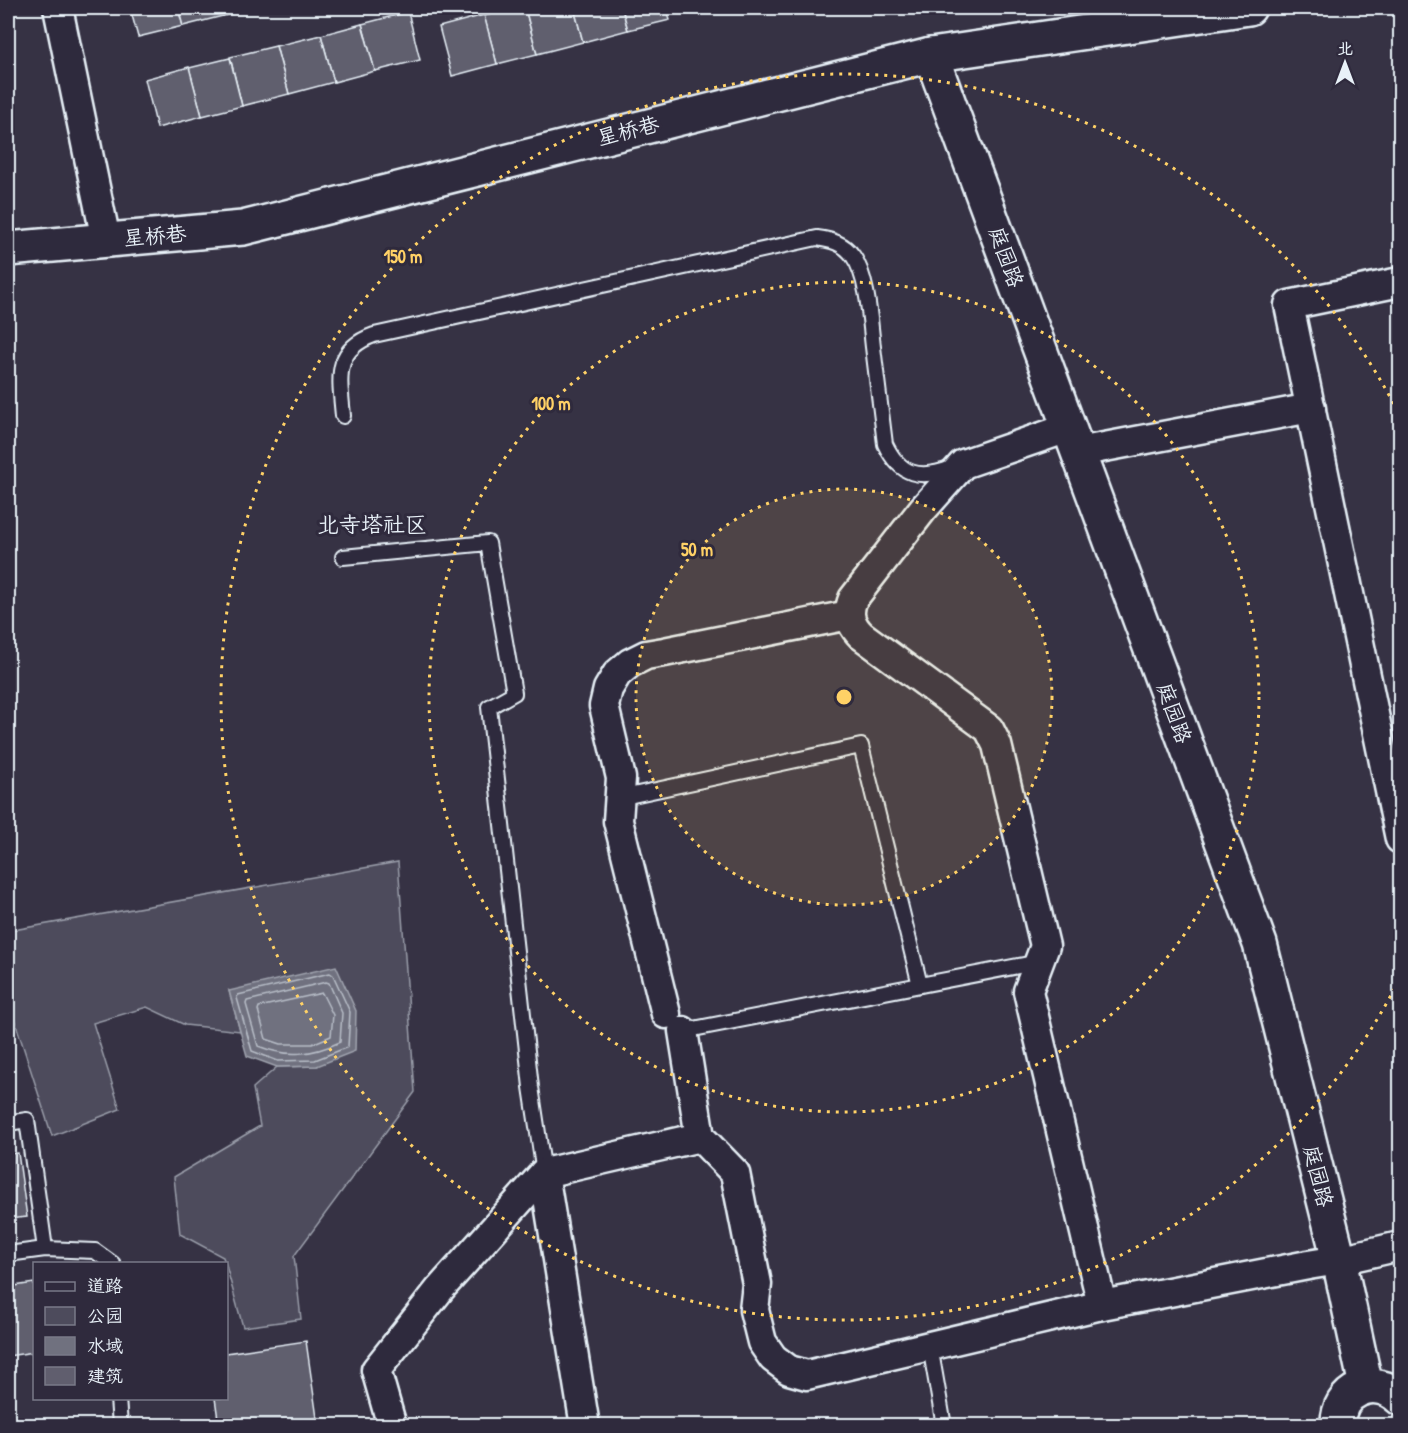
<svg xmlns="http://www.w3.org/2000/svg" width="1408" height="1433" font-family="'Patrick Hand','LXGW WenKai TC',sans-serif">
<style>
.green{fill:#4d4b5c;stroke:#9a9eaa;stroke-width:1.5}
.water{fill:#70717f;stroke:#a0a4af;stroke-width:1.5}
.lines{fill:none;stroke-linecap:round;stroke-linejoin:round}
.shore{stroke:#b8bec8;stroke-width:1.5}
.building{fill:#605e6e;stroke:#e8f1f8;stroke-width:1.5}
.lane-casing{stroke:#e8f1f8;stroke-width:18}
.street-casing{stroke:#e8f1f8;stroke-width:33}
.secondary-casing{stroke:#e8f1f8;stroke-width:38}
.lane{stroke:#2f2a3d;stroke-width:14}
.street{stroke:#2f2a3d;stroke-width:28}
.secondary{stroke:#2f2a3d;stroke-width:33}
.ring{fill:none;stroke:#ffd166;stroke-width:3;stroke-dasharray:3 6}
.labels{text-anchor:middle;stroke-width:6;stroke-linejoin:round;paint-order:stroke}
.street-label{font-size:21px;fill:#e8f1f8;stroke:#2f2a3d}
.neighbourhood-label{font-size:22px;fill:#e8f1f8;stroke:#2f2a3d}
.centre{fill:#ffd166;stroke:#2f2a3d;stroke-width:3}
.ring-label{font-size:18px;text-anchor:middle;font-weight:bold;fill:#ffd166;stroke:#2f2a3d;stroke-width:6;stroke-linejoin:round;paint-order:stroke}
</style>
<rect width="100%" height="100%" fill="#363244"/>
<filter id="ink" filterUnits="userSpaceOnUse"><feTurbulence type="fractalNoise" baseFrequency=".0167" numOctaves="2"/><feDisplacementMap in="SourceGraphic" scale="12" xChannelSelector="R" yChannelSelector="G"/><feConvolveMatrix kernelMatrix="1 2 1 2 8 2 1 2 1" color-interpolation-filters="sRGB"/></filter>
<g filter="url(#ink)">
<!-- green -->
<path class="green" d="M398 862 415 1092 294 1256 301 1319 243 1327 227 1269 226 1264 225 1263 223 1257 180 1234 174 1177 260 1126 253 1088 277 1067 317 1066 229 991 240 1031 185 1025 147 1007 93 1023 120 1109 52 1136 13 1015 8 1013V931Z"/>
<!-- water -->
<path class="water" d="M336 966 356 1011 355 1051 317 1066 277 1067 247 1056 229 991Z"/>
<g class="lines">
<!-- shore -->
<g class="shore">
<path d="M330 973 333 975 350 1012 348 1047 315 1060 278 1061 252 1051 237 998 238 995Z"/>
<path d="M326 982 329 983 342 1013 340 1042C312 1055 288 1058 258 1046L246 1004 247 1001Z"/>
<path d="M322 993 333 1015 331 1036 312 1044H281L266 1039 258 1010 259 1007Z"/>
</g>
</g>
<!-- building -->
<g class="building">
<path d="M130 8H178L183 26 138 37Z"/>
<path d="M178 8H221L223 16 183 26Z"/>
<path d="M221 8H255L223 16Z"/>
<path d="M517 8H525L537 54 497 64 484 16Z"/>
<path d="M525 8H574L583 42 537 54Z"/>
<path d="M574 8H622L628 30 583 42Z"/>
<path d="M622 8H666L670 20 628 30Z"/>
<path d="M685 8H718L687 15Z"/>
<path d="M408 12 420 60 375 71 362 24Z"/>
<path d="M484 15 497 64 452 76 439 27Z"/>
<path d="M362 24 375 71 334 82 321 35Z"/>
<path d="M321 35 334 82 289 94 276 46Z"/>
<path d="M276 46 289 94 242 106 230 57Z"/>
<path d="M230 58 242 106 202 116 189 68Z"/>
<path d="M189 67 202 116 157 128 145 79Z"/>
<path d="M8 1072 12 1104 8 1105Z"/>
<path d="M18 1153 27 1217 8 1219V1154Z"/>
<path d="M34 1283V1352L8 1356V1287Z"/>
<path d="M306 1341 317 1418 262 1426H219L215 1398H226V1353Z"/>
</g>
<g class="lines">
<defs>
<g id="lane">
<path d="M343 416C340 380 332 350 374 335L817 238C831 240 844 243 853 256 868 277 870 321 873 347 877 379 881 411 885 444 900 476 920 480 952 468"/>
<path d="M343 557 488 543 514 693 489 707 531 1087 544 1173"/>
<path d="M619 798 861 746 920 985"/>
<path d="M680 1028 683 1031 1039 962"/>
<path d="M8 1123 27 1120 45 1249"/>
<path d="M8 1254 45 1249 95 1251 113 1264"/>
<path d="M930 1346 944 1426"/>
<path d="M118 1398 120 1426"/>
</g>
<g id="street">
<path d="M58 8 106 240"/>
<path d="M1400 282 1289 305 1400 839"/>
<path d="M1068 428 963 464 923 509 853 599C847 613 850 624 861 635L989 729 997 745 1045 946 1028 991 1102 1305"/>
<path d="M1078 452 1311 408"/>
<path d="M666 1014 618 821 621 778 604 706 608 689 617 674 630 663 646 655 664 652 849 615"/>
<path d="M683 1031 700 1137 735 1173 757 1284 754 1310 762 1342 773 1358 789 1370 807 1375 1102 1305 1308 1265 1339 1260 1400 1246"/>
<path d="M544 1173 585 1426"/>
<path d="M392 1426 376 1370 440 1289 544 1173 700 1137"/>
</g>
<g id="secondary">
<path d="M931 55 1260 944 1339 1260 1366 1386"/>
<path d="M8 249 243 228 931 55 1249 8"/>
<path d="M1338 1426C1336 1390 1375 1374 1400 1398"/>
</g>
</defs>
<!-- lane casing -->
<use href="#lane" class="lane-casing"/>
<!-- street casing -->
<use href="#street" class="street-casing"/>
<!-- secondary casing -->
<use href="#secondary" class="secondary-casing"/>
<!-- lane -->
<use href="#lane" class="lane"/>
<!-- street -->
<use href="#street" class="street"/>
<!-- secondary -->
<use href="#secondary" class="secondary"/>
</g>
</g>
<!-- distance rings -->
<circle cx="844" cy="697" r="208" fill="#ffd166" fill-opacity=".12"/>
<g class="ring">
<circle cx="844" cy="697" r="208"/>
<circle cx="844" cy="697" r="415"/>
<path d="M1399 980A623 623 0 1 1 1399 414"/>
</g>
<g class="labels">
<!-- street labels -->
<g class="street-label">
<text transform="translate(628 131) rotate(-14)" y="7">星桥巷</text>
<text transform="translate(155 236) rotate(-5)" y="7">星桥巷</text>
<text transform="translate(1006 257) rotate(70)" y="7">庭园路</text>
<text transform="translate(1174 713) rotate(70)" y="7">庭园路</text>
<text transform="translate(1318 1176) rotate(76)" y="7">庭园路</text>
</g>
<!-- neighbourhood labels -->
<g class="neighbourhood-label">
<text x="372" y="532">北寺塔社区</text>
</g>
</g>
<circle cx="844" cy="697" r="9" class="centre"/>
<g class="ring-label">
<text x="403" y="263">150 m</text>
<text x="551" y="410">100 m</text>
<text x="697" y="556">50 m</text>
</g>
<!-- margin -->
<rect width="1408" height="1433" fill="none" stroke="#2f2a3d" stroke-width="30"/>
<rect x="15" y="15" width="1378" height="1403" fill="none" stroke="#e8f1f8" stroke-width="2" filter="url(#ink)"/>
<!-- legend -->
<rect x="33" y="1262" width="195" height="138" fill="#2f2a3d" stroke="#797a88" stroke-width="1.5"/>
<rect x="45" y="1282" width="30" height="9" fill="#2f2a3d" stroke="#797a88" stroke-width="1.5"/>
<text x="87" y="1292" font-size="18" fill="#e8f1f8">道路</text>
<rect x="45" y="1307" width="30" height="18" fill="#4d4b5c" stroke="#797a88" stroke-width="1.5"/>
<text x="87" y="1322" font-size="18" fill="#e8f1f8">公园</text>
<rect x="45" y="1337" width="30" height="18" fill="#70717f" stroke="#797a88" stroke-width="1.5"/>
<text x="87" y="1352" font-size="18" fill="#e8f1f8">水域</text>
<rect x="45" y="1367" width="30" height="18" fill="#605e6e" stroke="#797a88" stroke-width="1.5"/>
<text x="87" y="1382" font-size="18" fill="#e8f1f8">建筑</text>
<!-- north arrow -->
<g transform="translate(1345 63)" stroke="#2f2a3d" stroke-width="4.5" paint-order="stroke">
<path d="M0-4.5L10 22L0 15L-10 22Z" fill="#e8f1f8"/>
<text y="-9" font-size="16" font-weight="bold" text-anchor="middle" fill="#e8f1f8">北</text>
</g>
</svg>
